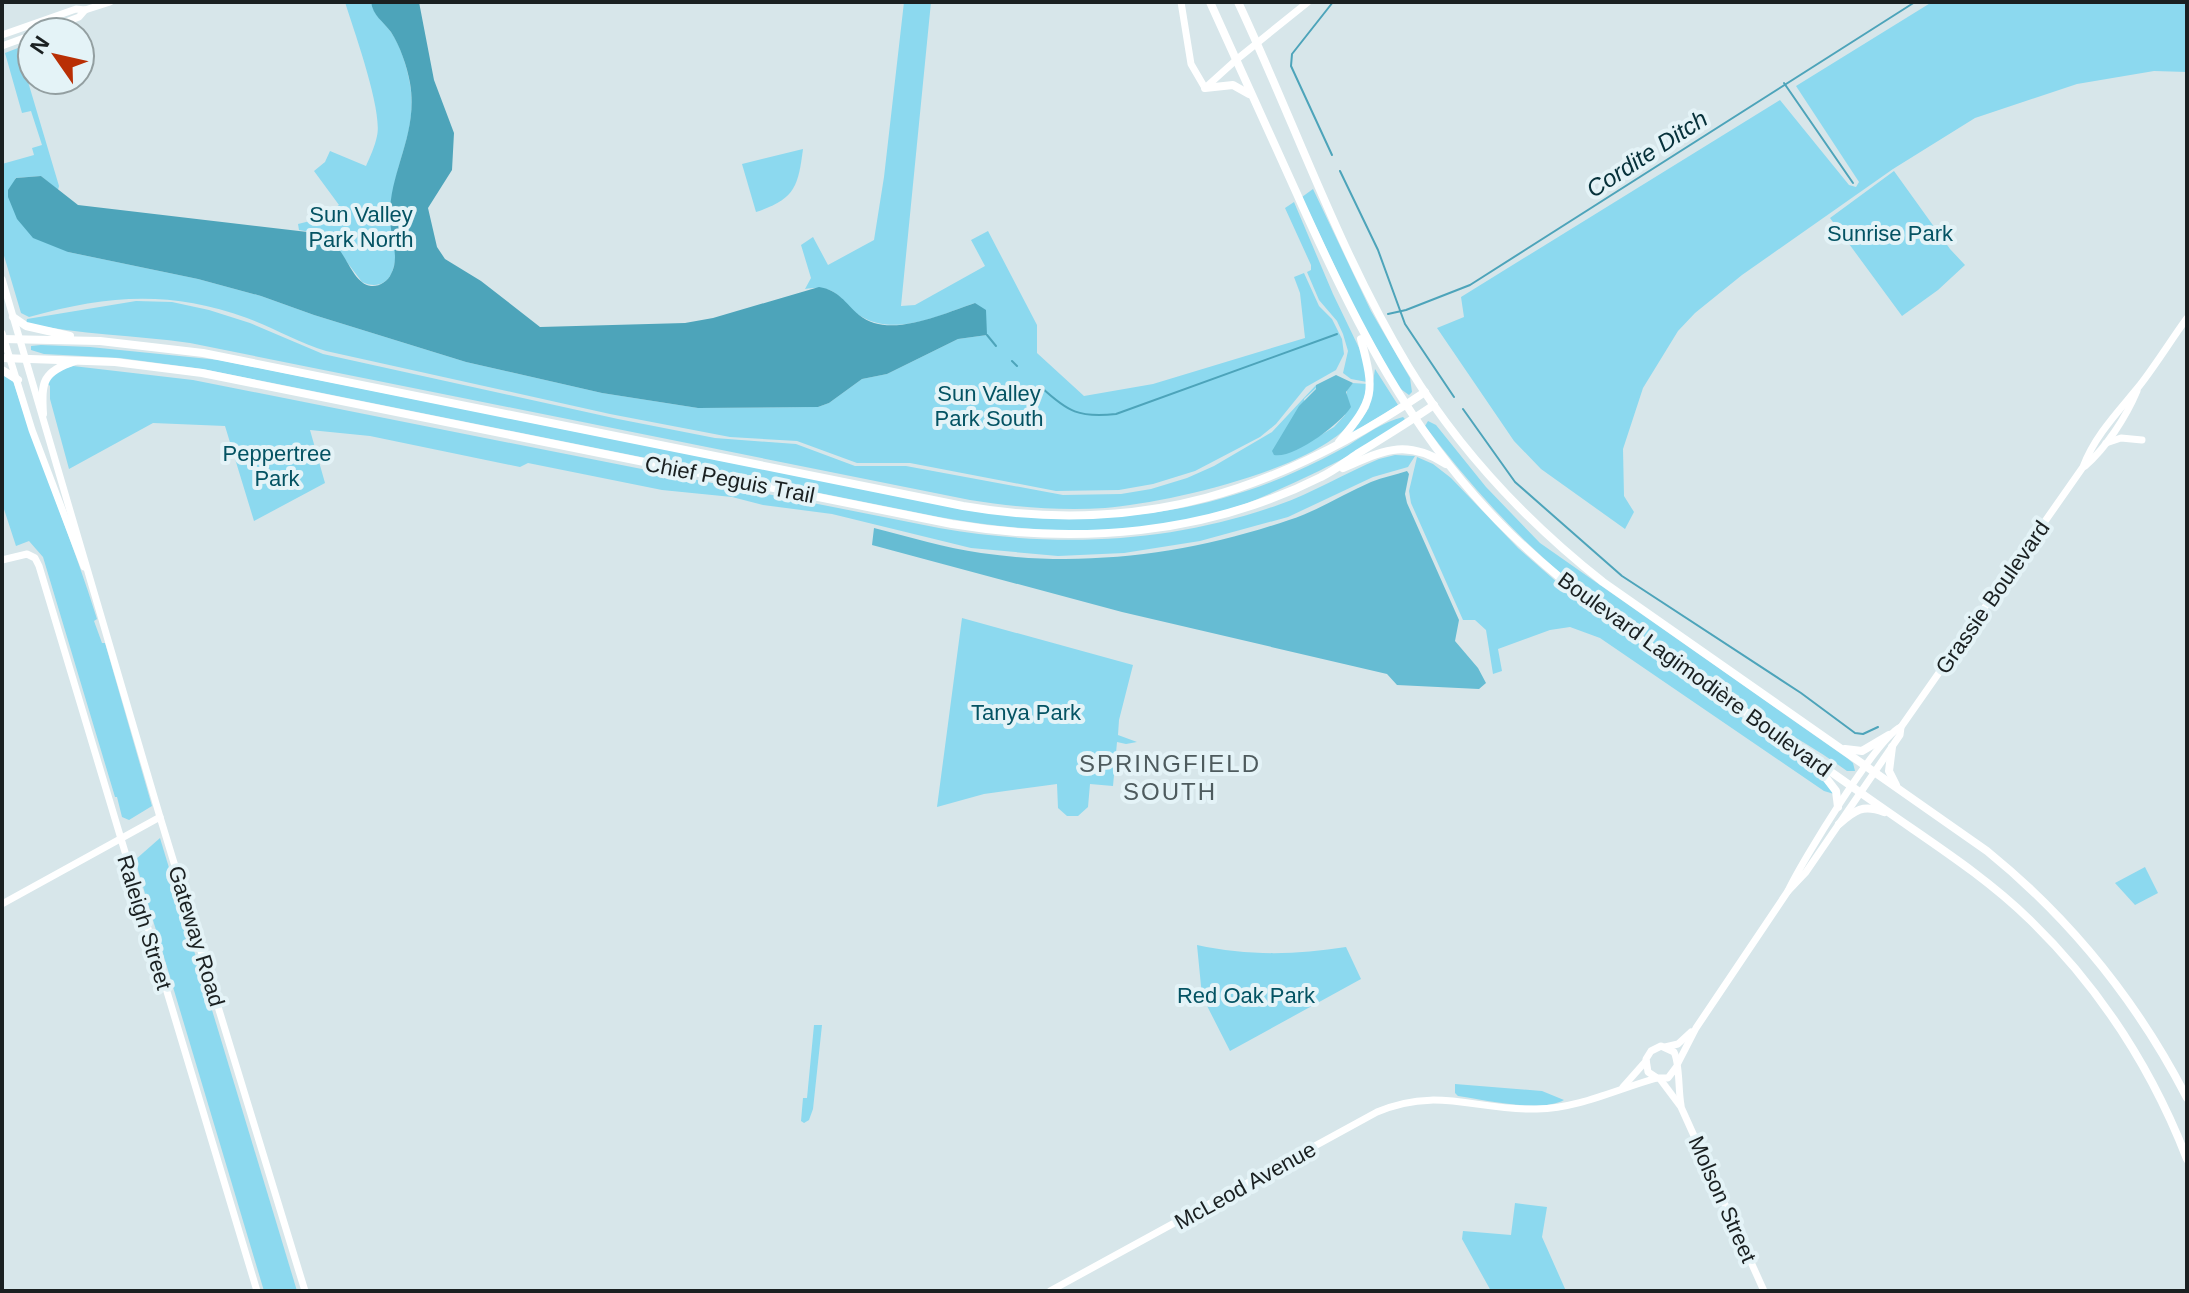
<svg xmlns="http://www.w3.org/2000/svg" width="2189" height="1293" font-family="Helvetica,sans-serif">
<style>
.green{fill:#8cd9ef}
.forest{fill:#66bcd3}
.water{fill:#4da4ba}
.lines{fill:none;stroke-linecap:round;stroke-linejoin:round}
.stream{stroke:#4da4ba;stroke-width:2}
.secondary{stroke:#fff;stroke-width:7}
.primary{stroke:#fff;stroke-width:8}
.labels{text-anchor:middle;stroke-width:8;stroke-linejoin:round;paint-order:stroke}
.park-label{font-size:22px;fill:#045363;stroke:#e4f3f7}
.street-label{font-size:22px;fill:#1a2021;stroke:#e4f3f7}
.water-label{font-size:24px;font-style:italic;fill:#06313a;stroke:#e4f3f7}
.neighbourhood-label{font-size:24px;letter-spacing:2px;fill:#4e5b5e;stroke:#e4f3f7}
</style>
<rect width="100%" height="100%" fill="#d7e6ea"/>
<!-- green -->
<g class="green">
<path d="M345 2H371C374 16 383 21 391 32 401 47 407 67 410 84 418 132 394 161 392 205 390 226 401 252 392 272 387 285 374 288 362 282L331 241 316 233 299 230 298 224 318 219 339 205 314 171 325 162 330 151 366 166C370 157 375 146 377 136 383 111 354 31 345 2Z"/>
<path d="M904 2H931L901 306 915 305 985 266 971 240 988 231 1037 325V353L1084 396 1153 384 1305 338 1300 293 1294 277 1304 273 1319 306 1332 319 1342 339 1344 354 1336 370 1306 387 1276 424 1260 437 1195 471 1153 484 1119 490 1056 491 910 463H857L797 441 730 437 610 414 326 351C299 343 274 328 247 318 169 290 108 295 29 317L21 313 2 249V164L34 155 32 148 42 145 31 111 22 113 5 53 18 48 59 186 58 190 41 176 15 178 68 252 198 279 261 296 314 315 466 362 602 393 698 408 818 407 829 403 862 379 887 374 958 339 987 335 975 303C942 314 899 336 864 318 839 305 843 283 805 289L811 278 801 245 813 237 828 265 874 240 884 177Z"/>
<path d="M1932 2H2187V72L2154 71 2077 84 1975 118 1893 169 1742 275 1695 313 1678 331 1643 388 1623 449 1624 496 1634 512 1625 529 1541 469 1514 441 1437 328 1464 317 1461 297 1780 100 1849 185 1856 187 1859 182 1796 86Z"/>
<path d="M803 149C798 187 795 199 756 212L742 164Z"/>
<path d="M1894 171 1950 249 1965 265 1938 290 1902 316 1830 218Z"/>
<path d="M1313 189 1371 311 1410 378 1412 392 1409 395 1398 387 1355 309 1302 197Z"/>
<path d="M1294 202 1333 294 1362 354 1367 382 1351 379 1343 373 1348 351 1343 334 1337 321 1319 300 1307 272 1311 270V265L1285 208Z"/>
<path d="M136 301 172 302 209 310 250 323 323 354 618 419 715 438 796 444 855 466H906L1063 495 1121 494 1151 489 1187 478 1214 466 1272 432 1316 385V388L1304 399 1311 441 1334 427 1345 415 1347 390 1353 383 1367 384C1365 399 1361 411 1351 423 1309 471 1167 503 1105 508 1060 511 1014 507 970 500L190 343C135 335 79 335 26 323L27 319Z"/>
<path d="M41 345 90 347 219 360 973 511C1082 527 1193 518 1295 472 1313 464 1331 455 1349 445 1366 434 1383 422 1403 417L1405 419C1382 441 1348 456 1321 470 1295 482 1269 495 1242 505 1145 538 1039 535 939 517L203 369 120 358 44 354 31 350V346Z"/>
<path d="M73 366 193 380 939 528C1055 548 1167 544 1278 505 1313 493 1345 473 1379 459L1395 455 1415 456 1408 467 1373 477 1288 517 1200 541 1124 553 1058 556 971 548 832 514 763 505 732 497 662 490 528 463 520 467 370 436 310 430 325 483 254 521 225 426 153 423 69 469 50 399V386L46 382C52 373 63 368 73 366Z"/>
<path d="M1375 369 1398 405 1351 434 1369 408Z"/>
<path d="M2 374 13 381C39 461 72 539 97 619L94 621 102 643H105L152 806 129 820 122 817 117 797H115L43 557 29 541 16 546 2 503Z"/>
<path d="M1428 421 1436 425 1486 487 1540 543 1847 758 1853 763 1855 771H1847C1814 747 1778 728 1744 706 1690 670 1636 633 1585 593 1523 545 1472 488 1425 426Z"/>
<path d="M1417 457 1433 464 1451 478 1518 548 1575 598 1814 769 1834 794 1824 791 1600 638 1570 627 1550 630 1498 649 1502 671 1493 674 1486 630 1475 620H1463L1411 503 1409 491Z"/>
<path d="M962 618 1133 665 1119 720 1118 735 1137 742 1126 744 1117 742 1113 786 1090 784 1088 807 1078 816H1067L1058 808 1057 784 984 794 937 807Z"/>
<path d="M160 838 297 1291H264L135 860Z"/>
<path d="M2145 867 2158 893 2135 905 2115 883Z"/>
<path d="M1197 945C1247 956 1296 955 1346 947L1361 979 1230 1051 1202 996Z"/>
<path d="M814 1025H822L813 1109 809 1120 804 1123 801 1121 803 1098H807Z"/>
<path d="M1455 1084 1542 1091 1564 1100C1541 1113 1485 1100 1458 1096L1455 1093Z"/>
<path d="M1515 1203 1547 1207 1542 1237 1566 1291H1491L1462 1239 1463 1231 1511 1235Z"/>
</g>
<!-- forest -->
<g class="forest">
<path d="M1336 375 1353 383 1346 392 1351 407C1340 424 1294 459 1274 455L1272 451 1299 406 1316 389V385Z"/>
<path d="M1407 471 1409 474 1405 494 1407 503 1459 620 1455 641 1478 668 1486 683 1479 689 1397 685 1387 674 1122 612 872 545 874 528C910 537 945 548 981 553 1085 568 1190 554 1289 520 1318 511 1343 494 1371 482 1383 477 1395 475 1407 471Z"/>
</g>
<!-- water -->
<path class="water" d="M371 2H419L434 80 454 133 452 170 428 208 437 247 445 259 481 281 540 327 685 323 713 318 819 287C839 290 845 303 859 315 889 340 944 313 975 303L986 310 987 335 958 339 887 374 862 379 829 403 818 407 698 408 602 393 466 362 314 315 261 296 198 279 68 252 33 238 17 219 8 197V190L16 178 41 176 78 205 316 233C321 236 327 238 332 242 346 252 353 284 371 286 379 287 388 281 391 274 400 258 391 238 390 220 388 172 419 135 410 83 407 66 400 46 391 32 383 21 373 16 371 2Z"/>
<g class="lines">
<!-- stream -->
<g class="stream">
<path d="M1784 83 1853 183"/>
<path d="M1332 155 1291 66 1292 54 1333 2"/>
<path d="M1340 171 1378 250 1405 324 1454 397"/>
<path d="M1388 314 1406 310 1470 285 1915 2"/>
<path d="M987 335 996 346"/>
<path d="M1012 361 1017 366"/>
<path d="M1041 387C1068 412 1079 418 1116 414L1337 334"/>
<path d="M1463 409 1515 482 1622 576 1801 693 1855 733 1863 734 1878 727"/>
</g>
<!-- secondary -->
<g class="secondary">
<path d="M1181 2 1191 64 1205 88 1236 60 1308 2"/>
<path d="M39 32 79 17 85 10"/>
<path d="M2 35 76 9 85 10 110 2"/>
<path d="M2 46 32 35"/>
<path d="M2 279 160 817 305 1291"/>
<path d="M2 333 32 430 84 567"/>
<path d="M2106 443 2121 438 2142 440"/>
<path d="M2085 466C2106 448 2126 417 2137 391"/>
<path d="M2 560 27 554 35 558 39 566 257 1291"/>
<path d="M1788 891C1801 863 1878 736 1901 727L2083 467C2095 435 2119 411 2140 385 2157 363 2171 340 2187 318"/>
<path d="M2 904 160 817"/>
<path d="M1665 1047 1678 1044 1691 1032"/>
<path d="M1678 1063 1696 1028 1788 891 1806 872 1900 735 1901 727"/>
<path d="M1677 1066 1668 1078H1657L1648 1072 1646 1059 1651 1051 1661 1046 1674 1052C1680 1064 1678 1089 1681 1105"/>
<path d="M1660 1079 1681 1107 1764 1291"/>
<path d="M1623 1087 1646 1061"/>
<path d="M1050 1291 1377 1112C1438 1086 1477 1111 1537 1109 1580 1108 1617 1089 1657 1078"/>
</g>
<!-- primary -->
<g class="primary">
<path d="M1210 2C1239 66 1268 130 1297 194 1353 319 1411 437 1511 534 1570 591 1635 636 1702 682 1762 723 1821 765 1881 807 1932 843 1985 876 2030 920 2099 987 2152 1069 2187 1159"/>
<path d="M1238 2C1295 123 1339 252 1408 366 1459 450 1527 522 1603 582L1987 851C2072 920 2137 1001 2187 1098"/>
<path d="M1205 88 1233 85 1249 94"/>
<path d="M13 317 26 326 70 336"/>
<path d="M2 339 100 341 203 353 963 506C1142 537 1278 491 1425 392"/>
<path d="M2 358 115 362 202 373 952 524C1077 545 1206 535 1321 477 1334 471 1345 462 1357 454 1383 438 1409 422 1434 405"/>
<path d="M2 370 18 380"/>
<path d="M43 414C41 381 43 372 75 361"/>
<path d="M1339 442C1375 399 1375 393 1361 339"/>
<path d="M1343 468C1383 451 1405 438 1446 464"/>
<path d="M1892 747 1889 771 1896 785"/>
<path d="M1845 749 1862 751 1889 735"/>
<path d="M1817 766 1836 791 1838 807"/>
<path d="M1839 824C1855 810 1863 804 1884 812"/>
</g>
</g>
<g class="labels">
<!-- park labels -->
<g class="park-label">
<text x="361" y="222">Sun Valley<tspan x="361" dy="25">Park North</tspan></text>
<text x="1890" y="241">Sunrise Park</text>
<text x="989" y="401">Sun Valley<tspan x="989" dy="25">Park South</tspan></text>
<text x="277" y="461">Peppertree<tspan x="277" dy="25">Park</tspan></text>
<text x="1026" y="720">Tanya Park</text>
<text x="1246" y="1003">Red Oak Park</text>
</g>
<!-- street labels -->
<g class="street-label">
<text transform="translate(730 479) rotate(11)" y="8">Chief Peguis Trail</text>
<text transform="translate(1992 597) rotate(-55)" y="8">Grassie Boulevard</text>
<text transform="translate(1695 674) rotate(36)" y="8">Boulevard Lagimodière Boulevard</text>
<text transform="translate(145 922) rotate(73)" y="8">Raleigh Street</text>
<text transform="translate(197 936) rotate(73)" y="8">Gateway Road</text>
<text transform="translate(1245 1185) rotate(-29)" y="8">McLeod Avenue</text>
<text transform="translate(1723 1199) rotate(66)" y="8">Molson Street</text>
</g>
<!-- water labels -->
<g class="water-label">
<text transform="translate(1647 154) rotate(-33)" y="8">Cordite Ditch</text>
</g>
<!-- neighbourhood labels -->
<g class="neighbourhood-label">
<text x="1170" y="772">SPRINGFIELD<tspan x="1170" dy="28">SOUTH</tspan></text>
</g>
</g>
<!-- border -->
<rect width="2189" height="1293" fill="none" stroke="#1a2021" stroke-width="8"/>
<!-- north arrow -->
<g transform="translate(56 56) rotate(304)"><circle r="38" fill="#e4f3f7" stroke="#939fa1" stroke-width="2"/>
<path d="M0-6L14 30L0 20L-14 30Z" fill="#b92f05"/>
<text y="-12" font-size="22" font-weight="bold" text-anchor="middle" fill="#1a2021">N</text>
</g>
</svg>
